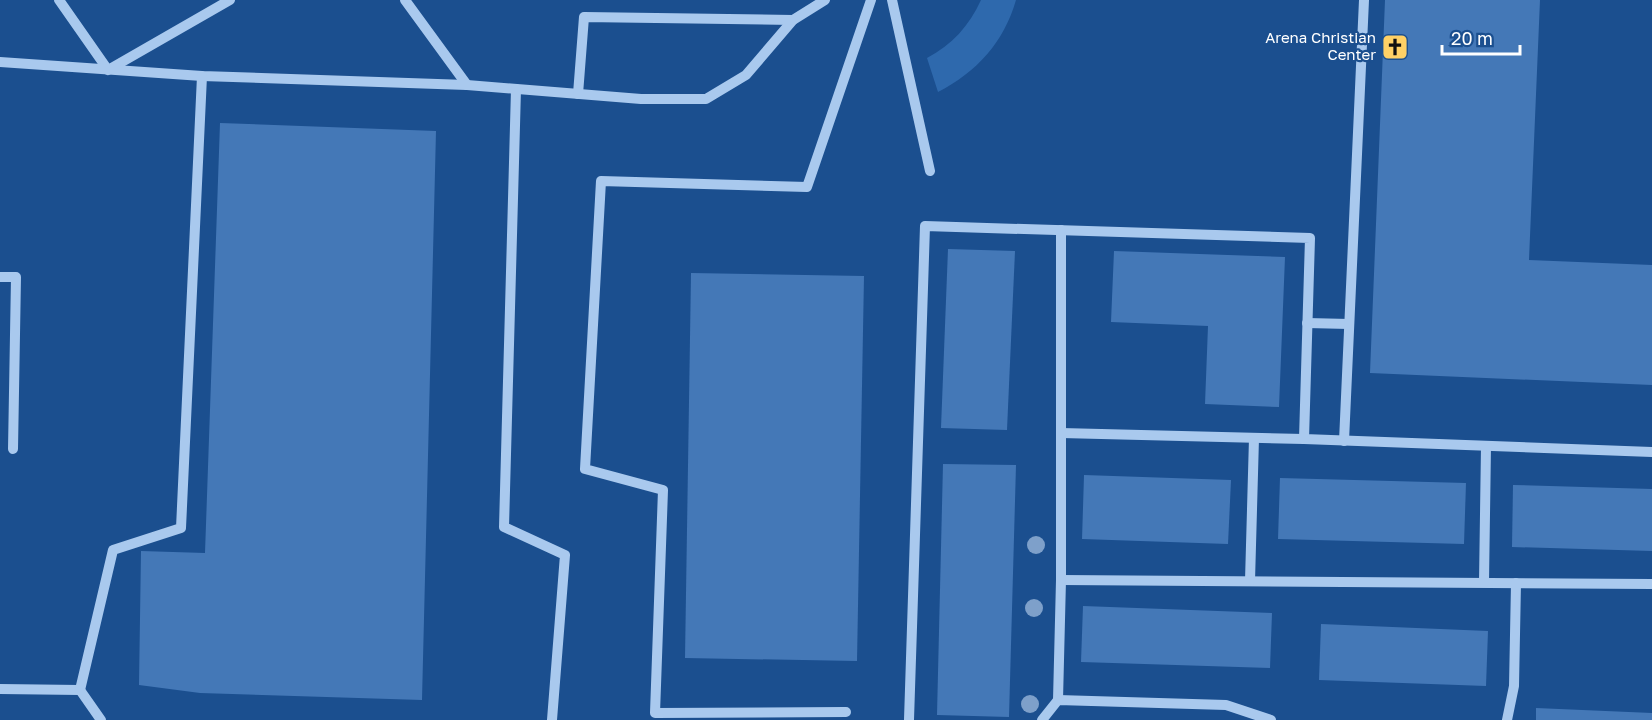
<svg xmlns="http://www.w3.org/2000/svg" width="1652" height="720" font-family="'Golos Text',sans-serif">
<style>
.green{fill:#2e69ad}
.building{fill:#4478b7}
.lines{fill:none;stroke-linecap:round;stroke-linejoin:round}
.minor{stroke:#a9c9ee;stroke-width:10}
.tree{fill:#7ea0ca}
.labels{text-anchor:middle;stroke-width:4.5;stroke-linejoin:round;paint-order:stroke}
.poi-label{font-size:15px;fill:#fff;stroke:#1b4f8f;text-anchor:end}
</style>
<rect width="100%" height="100%" fill="#1b4f8f"/>
<!-- green -->
<path class="green" d="M981 0H1016C1004 42 977 72 938 92L927 58C952 45 969 26 981 0Z"/>
<!-- building -->
<g class="building">
<path d="M1385 0H1540L1529 260 1652 265V385L1370 373Z"/>
<path d="M220 123 436 131 422 700 200 693 139 685 141 551 205 553Z"/>
<path d="M948 249 1015 251 1007 430 941 428Z"/>
<path d="M1114 251 1285 257 1279 407 1205 404 1208 326 1111 322Z"/>
<path d="M691 273 864 276 857 661 685 658Z"/>
<path d="M943 464 1016 465 1009 717 937 715Z"/>
<path d="M1084 475 1231 480 1228 544 1082 539Z"/>
<path d="M1280 478 1466 483 1464 544 1278 539Z"/>
<path d="M1513 485 1652 489V551L1512 547Z"/>
<path d="M1083 606 1272 613 1270 668 1081 662Z"/>
<path d="M1321 624 1488 631 1486 686 1319 680Z"/>
<path d="M1536 708 1652 713V720H1536Z"/>
</g>
<g class="lines">
<!-- minor -->
<g class="minor">
<path d="M59 0 108 70 230 0"/>
<path d="M405 0 467 85"/>
<path d="M892 0 930 171"/>
<path d="M0 62 202 76 467 85 641 99H706L746 75 793 20 825 0"/>
<path d="M516 89 504 527 565 555 552 720"/>
<path d="M578 94 584 17 793 20"/>
<path d="M0 277H16L13 449"/>
<path d="M1307 323 1349 324"/>
<path d="M1061 433 1304 439"/>
<path d="M1344 441 1364 0"/>
<path d="M1061 580 1652 584"/>
<path d="M1250 581 1254 438"/>
<path d="M1484 582 1486 446"/>
<path d="M0 689 80 690 101 720"/>
<path d="M80 690 113 550 181 528 202 76"/>
<path d="M1058 700 1061 580V230"/>
<path d="M846 712 655 713 663 490 585 469 601 181 807 187 871 0"/>
<path d="M909 720 925 226 1310 238 1304 439 1652 452"/>
<path d="M1042 720 1058 700 1226 705 1271 720"/>
<path d="M1507 720 1514 686 1516 583"/>
</g>
</g>
<!-- trees -->
<g class="tree">
<circle cx="1036" cy="545" r="9"/>
<circle cx="1034" cy="608" r="9"/>
<circle cx="1030" cy="704" r="9"/>
</g>
<!-- icons -->
<defs>
<symbol id="church-square" viewBox="-11 -11 22 22"><rect x="-9" y="-9" width="18" height="18" rx="4" fill="#ffd166" stroke="#1b4f8f"/><path d="M-1.2-6h2.4v3.5h3.3v2.4h-3.3V6h-2.4V-.1h-3.3v-2.4h3.3Z" fill="#111"/></symbol>
</defs>
<g fill-rule="evenodd">
<use href="#church-square" x="1380" y="32" width="30" height="30"/>
</g>
<g class="labels">
<!-- poi labels -->
<g class="poi-label">
<text x="1376" y="43">Arena Christian<tspan x="1376" dy="17">Center</tspan></text>
</g>
</g>
<!-- scale -->
<path d="M1442 45v9h78v-9" fill="none" stroke="#ffffff" stroke-width="3"/>
<text x="1451" y="45" font-size="18" fill="#ffffff" stroke="#1b4f8f" stroke-width="4.5" paint-order="stroke">20 m</text>
</svg>
